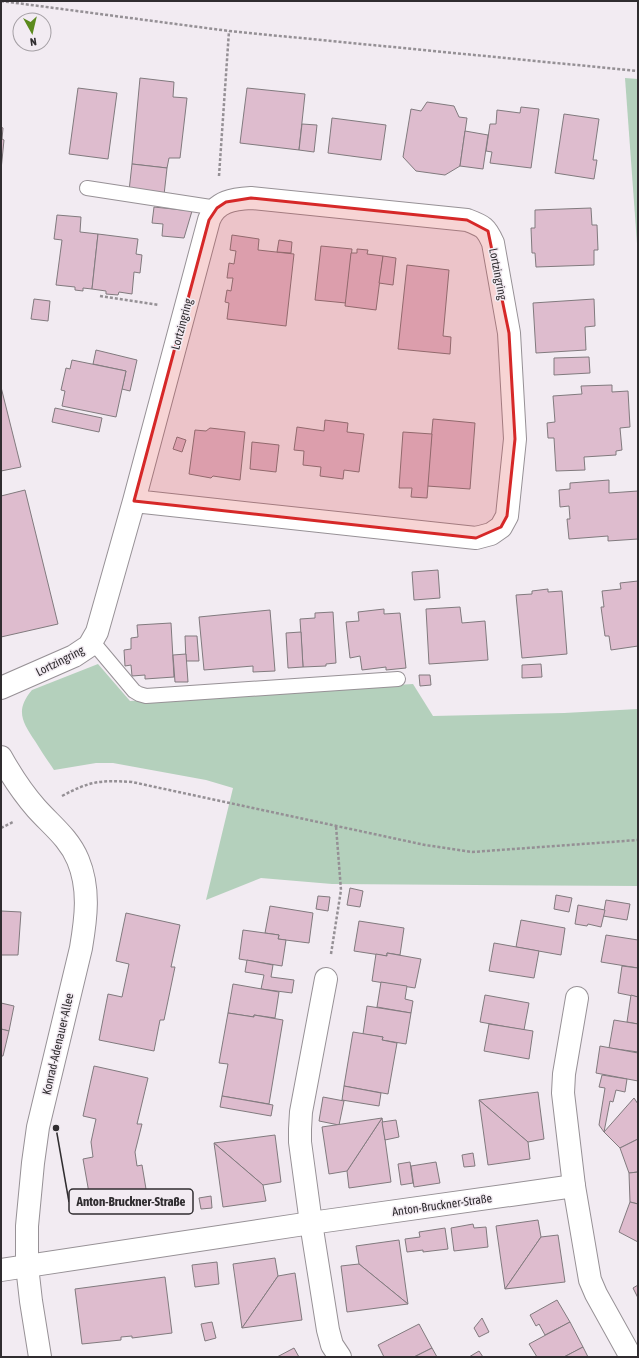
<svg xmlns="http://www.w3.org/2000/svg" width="639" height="1358" font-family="'Asap Condensed',sans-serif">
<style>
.green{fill:#b4d0bc}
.building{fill:#debcce;stroke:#817a7e}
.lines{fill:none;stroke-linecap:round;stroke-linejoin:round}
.lane-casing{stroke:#979196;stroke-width:16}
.street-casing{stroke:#979196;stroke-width:24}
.path{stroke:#959095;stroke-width:2.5;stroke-dasharray:3 2;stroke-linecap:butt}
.lane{stroke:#fff;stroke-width:14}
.street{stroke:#fff;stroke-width:22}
.marked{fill:#d62828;fill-opacity:0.2;stroke:#d62828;stroke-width:3;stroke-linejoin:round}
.labels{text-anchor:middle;stroke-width:3;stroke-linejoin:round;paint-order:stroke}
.street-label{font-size:12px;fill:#302d30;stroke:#f2ebf2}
.leader{fill:none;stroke:#302d30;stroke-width:1.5}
.callout-dot{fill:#302d30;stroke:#f2ebf2;stroke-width:1.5}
.callout{fill:#f2ebf2;stroke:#302d30;stroke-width:1.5}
.callout-label{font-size:13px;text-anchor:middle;font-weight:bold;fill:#302d30}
</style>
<rect width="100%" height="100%" fill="#f2ebf2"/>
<!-- green -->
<g class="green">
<path d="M625 78 638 79V257Z"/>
<path d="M98 664 130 701 413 684 433 716 564 713 638 709V886L332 884 261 878 206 900 233 788 206 780 113 763H96L54 770C48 761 41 751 35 741 22 722 15 710 32 690Z"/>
</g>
<!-- building -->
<g class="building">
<path d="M140 78 174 82 173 97 187 98 180 158H169L167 168 132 164Z"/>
<path d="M78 88 117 93 108 159 69 154Z"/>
<path d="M247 88 305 94 299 150 240 143Z"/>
<path d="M427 102 454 106 459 117 467 118 460 166 445 175 416 171 403 157 411 109 421 111Z"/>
<path d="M521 107 539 109 531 168 490 163 492 152 486 151 490 124H496L497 110 520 113Z"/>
<path d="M564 114 599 119 593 160H597L594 179 555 173Z"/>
<path d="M332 118 386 125 381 160 328 153Z"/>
<path d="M302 124 317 125 314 152 299 150Z"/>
<path d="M1 127 3 128 2 139 4 140 1 170Z"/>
<path d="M465 131 488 135 483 169 460 166Z"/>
<path d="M132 164 167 168 164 195 129 191Z"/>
<path d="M154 207 192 211 184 238 162 236 163 224 152 223Z"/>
<path d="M591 208 592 225H597L598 250H594V265L536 267 535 253H532L531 228H535V210Z"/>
<path d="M57 215 81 217 80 232 98 234 92 289 83 288V291L75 290V287L56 285 62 240 54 239Z"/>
<path d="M98 234 138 239 136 254 142 255 140 273 134 272 132 294 119 292 118 295 106 294V291L92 289Z"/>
<path d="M232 235 259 239 258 250 294 254 286 326 227 319 229 303 225 302 227 290 231 291 233 278H227L229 263 234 264 236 251 230 250Z"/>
<path d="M279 240 292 242 291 253 277 252Z"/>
<path d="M321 246 352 249 346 303 315 300Z"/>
<path d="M357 249 368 250 367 254 383 256 376 310 345 306 351 253H357Z"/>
<path d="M383 256 396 258 393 285 379 283Z"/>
<path d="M407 265 449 270 443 336 451 337 450 354 398 349Z"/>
<path d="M34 299 50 301 48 321 31 319Z"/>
<path d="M594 299 595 326 585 327 586 350 536 353 533 303Z"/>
<path d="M96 350 137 360 130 391 122 389 126 371 93 364Z"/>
<path d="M589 357 590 373 554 375V358Z"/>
<path d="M72 360 126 371 116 417 62 406 65 391 61 390 66 368 70 369Z"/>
<path d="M612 385V392L628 391 630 427 620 428 622 450 616 451V455L584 457 585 470 556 471 554 438H548L547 423 555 422 553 396 582 394 581 386Z"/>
<path d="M1 387 21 467 1 471Z"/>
<path d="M55 408 102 418 99 432 52 422Z"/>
<path d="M433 419 475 423 470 489 427 486Z"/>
<path d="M325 420 348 423 347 432 364 434 359 472 344 470 343 479 320 476 321 467 303 465 304 451 294 450 297 427 324 431Z"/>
<path d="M210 428 245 432 240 480 213 476 211 478 189 474 195 430 206 431Z"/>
<path d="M403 432 432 434 427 498 411 497 412 488H399Z"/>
<path d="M177 437 186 440 182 452 173 449Z"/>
<path d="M252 442 279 445 276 472 250 469Z"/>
<path d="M609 480V493L638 491V539L608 541V536L569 539 567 519H570L569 506 560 507 559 490 570 489V483Z"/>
<path d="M25 490 58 624 1 637V496Z"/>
<path d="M438 570 440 598 414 600 412 572Z"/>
<path d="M638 581V646L611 650 609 636H605L601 607H604L602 591 621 589 620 583Z"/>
<path d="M548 589V592L562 591 567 654 522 658 516 595 532 594V591Z"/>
<path d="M460 607 462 623 485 621 488 660 429 664 426 609Z"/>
<path d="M384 609V614L400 613 406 668 386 670V667L362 670 360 656 350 658 346 622 359 621 358 612Z"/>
<path d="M270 610 275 671 253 672V666L204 670 199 617Z"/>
<path d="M333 612 336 663 326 664V666L303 667 300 619 315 618V613Z"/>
<path d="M171 623 174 677 145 679V675L132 676 131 665 125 666 124 650 131 649V638L138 637 137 625Z"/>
<path d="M301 632 303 667 288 668 286 633Z"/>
<path d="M185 636H197L199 661H186Z"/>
<path d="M186 654 188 682H175L173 655Z"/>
<path d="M541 664 542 677 522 678V665Z"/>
<path d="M419 675H430L431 685 420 686Z"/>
<path d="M350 888 363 891 360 907 347 905Z"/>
<path d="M556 895 572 898 569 912 554 909Z"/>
<path d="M318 896 330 897 328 911 316 909Z"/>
<path d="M606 900 630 904 627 920 603 916Z"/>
<path d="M578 905 605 910 601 927 588 924 587 926 575 924Z"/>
<path d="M270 906 313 913 309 943 278 939 279 935 265 933Z"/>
<path d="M1 911 21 912 18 955H1Z"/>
<path d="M126 913 180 925 171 967H175L164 1020H160L154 1051 99 1040 108 994 122 997 129 964 116 961Z"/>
<path d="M521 920 565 928 561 955 516 947Z"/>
<path d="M359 921 404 928 400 955 387 953V956L354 951Z"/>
<path d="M243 930 279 935 278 939 286 940 282 966 239 959Z"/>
<path d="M606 935 638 940V968L601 962Z"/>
<path d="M494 943 539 951 534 978 489 971Z"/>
<path d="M387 953 421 959 415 988 372 981 376 954 387 956Z"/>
<path d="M247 960 273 965 271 977 294 980 292 993 261 989 264 975 245 972Z"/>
<path d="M622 966 638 968V997L618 993Z"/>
<path d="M381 982 407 986 405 999 413 1001 411 1013 377 1007Z"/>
<path d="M233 984 279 992 275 1018 254 1015V1017L228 1013Z"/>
<path d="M485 995 529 1003 524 1030 480 1022Z"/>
<path d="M631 995 638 997V1024L627 1022Z"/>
<path d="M1 1003 14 1006 9 1031 1 1029Z"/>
<path d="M367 1006 411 1013 406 1044 382 1040 383 1037 363 1034Z"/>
<path d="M228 1013 254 1017V1015L283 1020 269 1104 222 1096 228 1064 219 1063Z"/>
<path d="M614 1020 638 1024V1052L609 1048Z"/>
<path d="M489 1024 533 1031 529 1059 484 1051Z"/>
<path d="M1 1029 9 1031 3 1056H1Z"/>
<path d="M353 1032 383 1037 382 1040 397 1043 388 1094 344 1086Z"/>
<path d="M600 1046 638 1053V1081L596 1073Z"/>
<path d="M94 1066 148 1078 137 1124H142L135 1152 137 1166 142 1165 148 1201 92 1210 83 1159 93 1157 91 1142 96 1119 83 1116Z"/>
<path d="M602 1075 627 1079 625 1092 616 1090 613 1102 610 1101 604 1132 599 1125 605 1088 599 1087Z"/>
<path d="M344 1086 381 1093 379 1106 342 1100Z"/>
<path d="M538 1092 544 1139 528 1142 479 1100Z"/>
<path d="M222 1096 273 1105 271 1116 220 1107Z"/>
<path d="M323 1097 344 1101 339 1125 319 1121Z"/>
<path d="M634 1098 638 1104V1139L620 1148 604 1132Z"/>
<path d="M479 1100 528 1142 530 1159 488 1165Z"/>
<path d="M382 1118 391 1182 349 1188 347 1171Z"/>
<path d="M382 1118 347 1171 329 1174 322 1127Z"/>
<path d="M396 1120 399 1137 385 1140 382 1122Z"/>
<path d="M275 1135 281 1182 263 1185 214 1143Z"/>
<path d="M638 1139V1172L629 1173 620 1148Z"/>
<path d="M214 1143 263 1185 266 1201 223 1207Z"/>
<path d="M473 1153 475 1166 464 1167 462 1155Z"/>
<path d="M410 1162 413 1183 401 1185 398 1164Z"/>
<path d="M436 1162 440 1183 414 1187 411 1166Z"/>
<path d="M638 1172V1204L630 1202 629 1173Z"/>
<path d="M211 1196 212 1208 201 1209 199 1198Z"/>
<path d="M630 1202 638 1204V1242L619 1232Z"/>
<path d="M538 1220 541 1237 505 1289 496 1226Z"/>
<path d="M473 1224 474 1228 486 1227 488 1247 454 1251 451 1228Z"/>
<path d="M445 1228 448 1249 423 1252V1250L407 1252 405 1239 420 1237 419 1232Z"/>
<path d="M558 1235 565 1282 505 1289 541 1237Z"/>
<path d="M399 1240 408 1304 359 1264 356 1246Z"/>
<path d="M275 1258 278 1276 242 1328 233 1264Z"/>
<path d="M217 1262 219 1284 195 1287 192 1265Z"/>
<path d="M359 1264 408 1304 347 1312 341 1266Z"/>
<path d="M295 1273 302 1320 242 1328 278 1276Z"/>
<path d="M165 1277 172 1333 132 1338V1336L121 1337V1340L82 1344 75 1289Z"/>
<path d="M638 1285V1298L633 1288Z"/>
<path d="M557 1300 570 1322 545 1335 539 1324 536 1326 530 1315Z"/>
<path d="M482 1318 489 1332 479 1337 474 1328Z"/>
<path d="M212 1322 216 1338 205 1341 201 1324Z"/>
<path d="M570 1322 583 1347 564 1357H537L529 1344Z"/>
<path d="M419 1324 432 1348 414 1357H384L378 1345Z"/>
<path d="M583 1347 588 1357H564Z"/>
<path d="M294 1348 299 1357H277Z"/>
<path d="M432 1348 437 1357H414Z"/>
<path d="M479 1351 483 1357H469Z"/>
</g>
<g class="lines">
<defs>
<g id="lane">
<path d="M87 188 217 208"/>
<path d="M92 641 134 691 139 694 146 696 398 679"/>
</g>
<g id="street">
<path d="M1 688 74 656 89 646 97 632 134 501 209 220C216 201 234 199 251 198L467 220C483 226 486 227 493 243L509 333 515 439 507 516 501 527 491 534 476 538 134 501"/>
<path d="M1 757C11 775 22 792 36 808 51 825 69 838 78 860 90 889 86 918 81 948L38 1127 33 1163 27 1226V1266L31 1301 40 1357"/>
<path d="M326 979 301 1112 300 1129V1142L311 1223 328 1330 332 1345 340 1357"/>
<path d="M577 998 564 1074 563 1093 574 1186 590 1280 596 1294 631 1357"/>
<path d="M1 1270 311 1223 574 1186"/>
</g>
</defs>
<!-- lane casing -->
<use href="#lane" class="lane-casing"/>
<!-- street casing -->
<use href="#street" class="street-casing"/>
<!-- path -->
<g class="path">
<path d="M1 1 229 31 638 71"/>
<path d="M219 176 229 31"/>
<path d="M100 296 159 305"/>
<path d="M62 796C90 781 100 780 132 782L425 845 472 852 638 840"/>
<path d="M1 828 13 822"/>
<path d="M331 954 341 890 336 826"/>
</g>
<!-- lane -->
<use href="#lane" class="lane"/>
<!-- street -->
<use href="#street" class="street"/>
</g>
<!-- marked area -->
<path class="marked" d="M251 198 467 220 488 231 509 333 515 439 507 516 501 527 476 538 134 501 209 220 217 208 226 202Z"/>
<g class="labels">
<!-- street labels -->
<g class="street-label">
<text transform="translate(498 274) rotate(79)" y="4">Lortzingring</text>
<text transform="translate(182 324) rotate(-75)" y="4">Lortzingring</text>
<text transform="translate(60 661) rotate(-27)" y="4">Lortzingring</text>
<text transform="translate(58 1044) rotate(-77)" y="4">Konrad-Adenauer-Allee</text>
<text transform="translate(442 1205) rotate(-8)" y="4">Anton-Bruckner-Straße</text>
</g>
</g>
<!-- callouts -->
<path class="leader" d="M56 1128L69 1202"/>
<circle class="callout-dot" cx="56" cy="1128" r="4"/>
<rect class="callout" x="69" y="1189" width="124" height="25" rx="4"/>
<g class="callout-label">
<text x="131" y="1206">Anton-Bruckner-Straße</text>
</g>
<!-- border -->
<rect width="639" height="1358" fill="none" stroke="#302d30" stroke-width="4"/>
<!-- north arrow -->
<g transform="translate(32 32) rotate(172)"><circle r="19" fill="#f2ebf2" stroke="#a49fa4"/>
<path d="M0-3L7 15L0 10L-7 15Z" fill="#5b8a1d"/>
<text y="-6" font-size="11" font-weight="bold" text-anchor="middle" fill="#302d30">N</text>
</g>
</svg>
